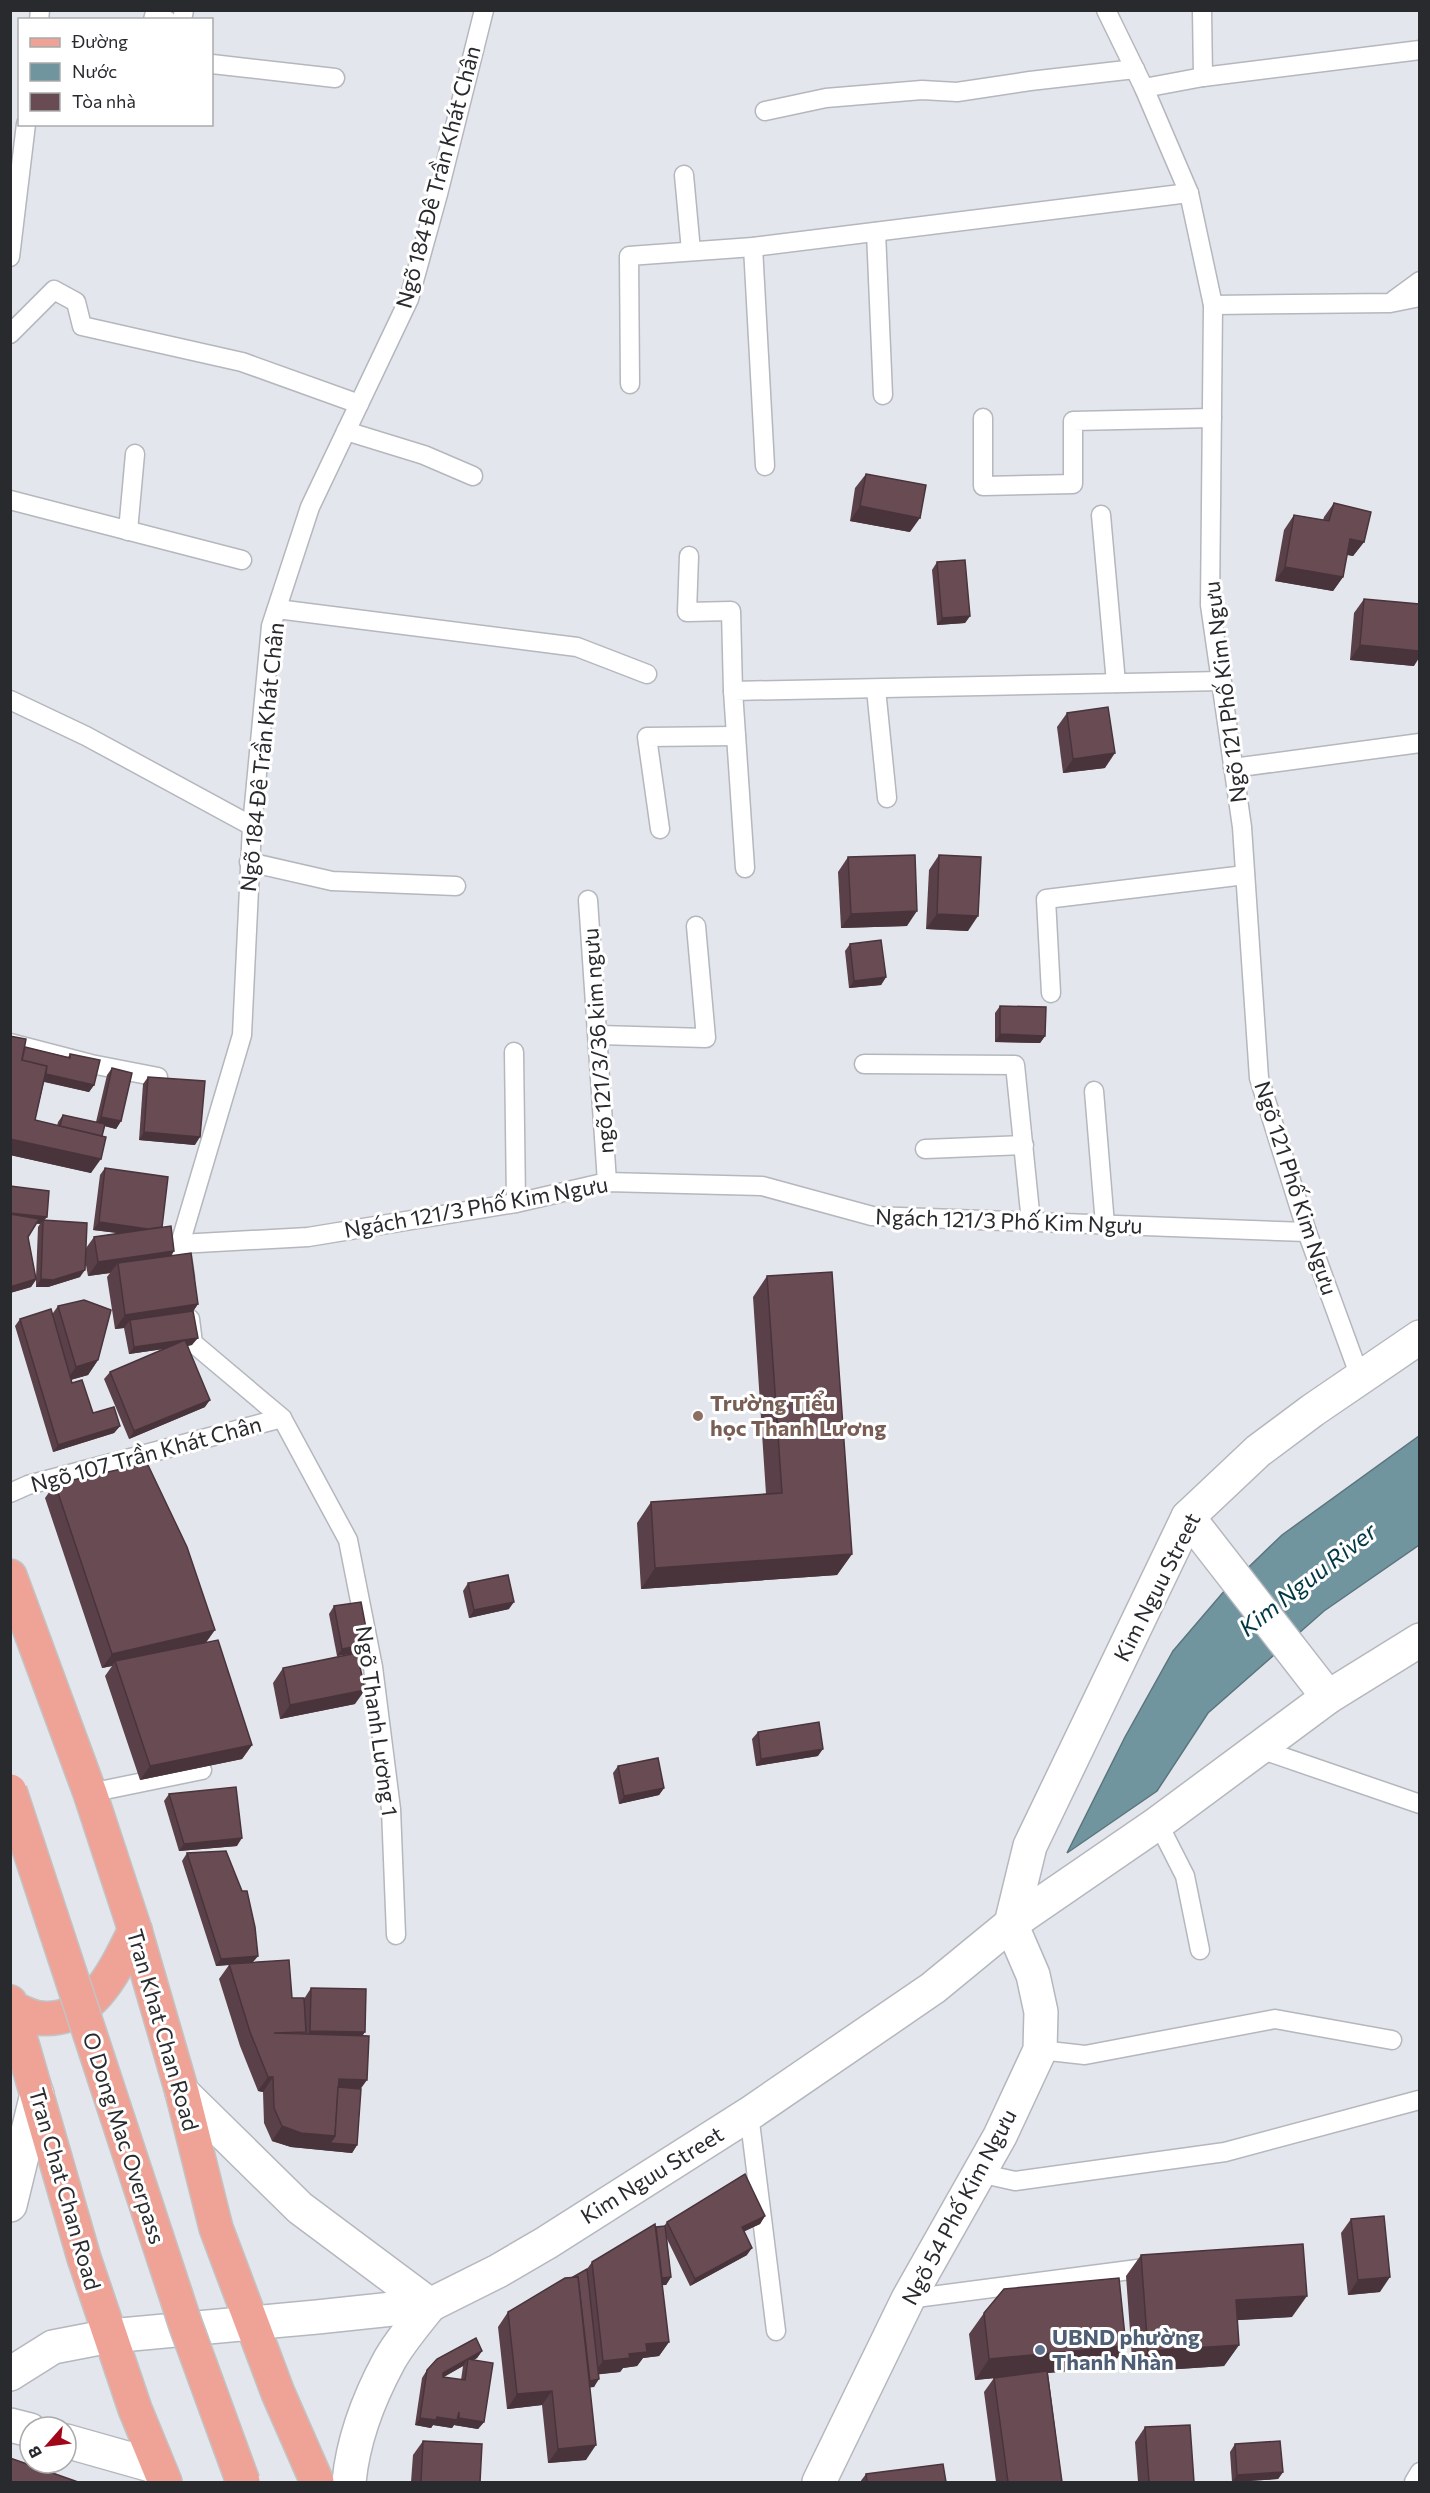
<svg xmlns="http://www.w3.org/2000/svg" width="1430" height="2493" font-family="Commissioner,sans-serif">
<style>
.water{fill:#71959f;stroke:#5b757d;stroke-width:1.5}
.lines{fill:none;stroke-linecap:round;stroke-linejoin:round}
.service-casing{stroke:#b4b7bd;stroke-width:21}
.minor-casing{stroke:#b4b7bd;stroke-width:36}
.tertiary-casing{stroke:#b4b7bd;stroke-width:36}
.secondary-casing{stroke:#b4b7bd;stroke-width:36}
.primary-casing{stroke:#c3c3c4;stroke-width:36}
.service{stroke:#fff;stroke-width:18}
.minor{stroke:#fff;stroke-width:33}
.tertiary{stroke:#fff;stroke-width:33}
.secondary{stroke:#fff;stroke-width:33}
.primary{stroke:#efa397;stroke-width:33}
.primary-bridge-casing{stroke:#c3c3c4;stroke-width:36;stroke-linecap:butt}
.primary-bridge{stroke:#efa397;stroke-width:33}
.wall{fill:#5a4048;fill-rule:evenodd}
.shaded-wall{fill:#4a343b}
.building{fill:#694b54;stroke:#4a343b;stroke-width:1.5}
.education-dot{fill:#8d6e63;stroke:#fff;stroke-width:2}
.service-dot{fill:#5c6f8a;stroke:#fff;stroke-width:2}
.labels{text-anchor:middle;stroke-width:6;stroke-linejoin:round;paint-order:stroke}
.street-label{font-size:22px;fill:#292a2d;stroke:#fff}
.education-label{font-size:22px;font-weight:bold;fill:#785e54;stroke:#fff;text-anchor:start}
.service-label{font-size:22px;font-weight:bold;fill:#4e5e75;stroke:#fff;text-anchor:start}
.water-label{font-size:24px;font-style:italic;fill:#003744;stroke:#fff}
</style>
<rect width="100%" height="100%" fill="#e3e6ec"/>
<!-- water -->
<path class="water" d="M1419 1436V1545L1324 1611 1208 1713 1157 1791 1067 1853 1125 1737 1173 1651 1226 1589 1282 1535Z"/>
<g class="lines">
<defs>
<g id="service">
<path d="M1106 10 1144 88 1189 193 1213 305 1210 605 1242 827 1259 1078 1307 1232 1360 1377"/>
<path d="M1202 10 1203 77"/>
<path d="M39 20 40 10"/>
<path d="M153 20 154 16 167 20"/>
<path d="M182 20 184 10"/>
<path d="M212 64 335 78"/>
<path d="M1144 88 1203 77 1420 50"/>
<path d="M765 111 826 98 922 90 957 92 1030 81 1135 69"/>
<path d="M684 175 691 251"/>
<path d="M876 232 883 395"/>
<path d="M753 247 765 466"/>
<path d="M10 257 26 124"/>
<path d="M1394 300 1420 281"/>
<path d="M1213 305 1390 303 1420 297"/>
<path d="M10 334 54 290 76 302 82 326 242 362 359 404"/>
<path d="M630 384 629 256 753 247 1189 193"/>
<path d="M983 418V486L1073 484V421L1212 418"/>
<path d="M346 431 424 455 473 476"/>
<path d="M10 500 242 560"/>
<path d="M1101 515 1116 683"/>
<path d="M128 531 135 454"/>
<path d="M689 556 687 612 731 611 733 691"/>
<path d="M277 609 577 647 647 674"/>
<path d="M876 689 887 798"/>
<path d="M10 700 86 736 252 826"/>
<path d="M1233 768 1420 743"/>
<path d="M660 829 647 737 736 736"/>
<path d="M249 862 332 881 456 886"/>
<path d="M745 868 733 691 1222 681"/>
<path d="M588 900 607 1182"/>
<path d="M1051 993 1046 899 1245 875"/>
<path d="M599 1035 706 1038 696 926"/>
<path d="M10 1043 91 1064 158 1077"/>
<path d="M514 1052 516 1203"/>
<path d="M864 1064 1015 1065 1031 1222"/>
<path d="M1094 1091 1105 1225"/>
<path d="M925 1149 1024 1145"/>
<path d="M180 1244 308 1237 516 1203 607 1182 762 1186 872 1216 1307 1232"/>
<path d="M185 1277 180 1244 242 1035 252 826 271 626 310 507 409 299 438 194 484 10"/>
<path d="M190 1319 193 1343 282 1418 348 1540 373 1667 391 1809 396 1935"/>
<path d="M10 1493 28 1485 282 1418"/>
<path d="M1257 1748 1420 1804"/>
<path d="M90 1793 202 1770"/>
<path d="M1158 1823 1185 1876 1200 1950"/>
<path d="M1040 2050 1085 2055 1275 2019 1392 2040"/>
<path d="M749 2114 776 2331"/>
<path d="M979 2173 1015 2181 1225 2152 1419 2100"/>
<path d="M908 2299 1153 2267"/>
<path d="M1414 2482 1420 2472"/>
</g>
<path id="minor" d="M819 2482 908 2299 1000 2136 1040 2050 1041 2012 1033 1975 1011 1924"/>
<g id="tertiary">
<path d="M10 2205 37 2094"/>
<path d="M10 2374 53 2347 110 2336"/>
<path d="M10 2425 30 2430"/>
<path d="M66 2441 158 2467"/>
</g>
<g id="secondary">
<path d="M1188 1517 1328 1697"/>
<path d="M1011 1924 1030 1846 1188 1517 1258 1451 1313 1410 1420 1337"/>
<path d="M182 2092 300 2208 430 2305C416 2323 400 2341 389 2361 369 2398 353 2440 349 2482"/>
<path d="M110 2336 317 2317 430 2305 498 2271 546 2243 749 2114 933 1988 1011 1924 1158 1823 1328 1697 1420 1640"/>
</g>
<g id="primary">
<path d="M10 1576 90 1793 135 1930 182 2092 216 2228 278 2393 317 2482"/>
<path d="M10 2002 84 2258 135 2409 165 2482"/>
<path d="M12 2008C20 2011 30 2017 39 2018 92 2024 115 1970 135 1930"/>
</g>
</defs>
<!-- service casing -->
<use href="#service" class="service-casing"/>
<!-- minor casing -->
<use href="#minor" class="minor-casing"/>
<!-- tertiary casing -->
<use href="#tertiary" class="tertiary-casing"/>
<!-- secondary casing -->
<use href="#secondary" class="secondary-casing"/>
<!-- primary casing -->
<use href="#primary" class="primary-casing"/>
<!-- service -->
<use href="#service" class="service"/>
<!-- minor -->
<use href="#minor" class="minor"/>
<!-- tertiary -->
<use href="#tertiary" class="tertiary"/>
<!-- secondary -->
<use href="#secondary" class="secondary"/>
<!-- primary -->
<use href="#primary" class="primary"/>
<defs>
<path id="primary-bridge" d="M10 1791 186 2326 243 2482"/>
</defs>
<!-- primary-bridge casing -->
<use href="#primary-bridge" class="primary-bridge-casing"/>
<!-- primary-bridge -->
<use href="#primary-bridge" class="primary-bridge"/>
</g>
<!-- wall -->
<g class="wall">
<path d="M866 474 910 532 850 521 855 488Z"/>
<path d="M1334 503 1364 542 1353 556 1347 555 1343 577 1333 591 1275 581 1284 530 1294 515 1323 520 1324 517Z"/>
<path d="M937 562 970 616 965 623 937 625 932 570Z"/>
<path d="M1364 599 1414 666 1350 660 1354 613Z"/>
<path d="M1067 713 1105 768 1063 773 1057 727Z"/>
<path d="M939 855 968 931 926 929 929 870Z"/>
<path d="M848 857 907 926 841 928 838 872Z"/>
<path d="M850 944 886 977 881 985 849 988 845 951Z"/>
<path d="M1000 1006 1045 1036 1040 1043 995 1042V1013Z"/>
<path d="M25 1047 68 1057 70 1054 94 1085 89 1092 44 1082 35 1120 57 1126 58 1122 63 1115 96 1122 107 1075 112 1068 121 1121 116 1129 105 1126 91 1173 10 1155Z"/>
<path d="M148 1077 195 1145 139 1140 143 1084Z"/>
<path d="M105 1168 162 1227 174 1251 171 1256 198 1304 193 1311 192 1345 188 1346 205 1407 129 1439 104 1379 110 1372 163 1349 129 1354 124 1328 115 1329 107 1277 110 1273 88 1276 85 1260 80 1277 48 1287H36V1280L31 1287 10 1293V1186L47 1217 44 1220 86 1248 94 1237 119 1233 93 1230 100 1175ZM36 1223 40 1224 38 1227 36 1278 28 1237Z"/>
<path d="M767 1276 852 1554 837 1575 641 1589 637 1523 651 1502 766 1494 753 1297Z"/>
<path d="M58 1306 98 1360 88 1375 71 1380 72 1383 93 1413 120 1426 114 1433 53 1452 15 1326 20 1319 53 1313Z"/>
<path d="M55 1484 205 1643 252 1745 242 1759 140 1780 105 1676 112 1666 102 1668 45 1498Z"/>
<path d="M468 1583 509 1609 469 1618 463 1591Z"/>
<path d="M334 1606 369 1644 364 1652 337 1656 329 1614Z"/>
<path d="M283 1668 355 1704 280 1719 273 1683Z"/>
<path d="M758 1732 818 1756 756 1766 752 1739Z"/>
<path d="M618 1766 664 1788 659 1795 619 1804 613 1773Z"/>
<path d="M169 1794 237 1846 179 1851 164 1801Z"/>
<path d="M187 1853 258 1956 253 1962 292 1998 304 1999 311 1988 365 2032 362 2035 357 2145 352 2153 291 2147 272 2141 264 2123 263 2092 258 2091 240 2046 219 1979 229 1965 216 1966 182 1861Z"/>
<path d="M765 2216 760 2224 744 2231 747 2255 690 2286 667 2239 671 2277 666 2285H662L669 2342 659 2356 643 2358 637 2366 623 2368 620 2372 599 2374 594 2387H590L586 2460 548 2463 542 2405 507 2409 498 2327 508 2312 587 2269 592 2262 656 2227 664 2226 667 2222Z"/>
<path d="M1351 2219 1380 2292 1348 2295 1341 2233Z"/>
<path d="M1141 2255 1292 2317 1237 2320 1239 2345 1224 2366 1133 2372 1126 2276Z"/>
<path d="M984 2313 1126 2346 1111 2367 1048 2373 1062 2482H996L984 2392 994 2378 975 2380 969 2334Z"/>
<path d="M482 2351 477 2358 474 2360 484 2422 478 2429 454 2425 452 2428 433 2425 431 2428 415 2425 422 2378 427 2370ZM463 2366 461 2380 444 2377Z"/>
<path d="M1145 2427 1194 2482H1138L1135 2442Z"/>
<path d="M423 2441 480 2482H411L413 2455Z"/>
<path d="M1235 2444 1283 2472 1278 2479 1232 2482 1230 2452Z"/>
<path d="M866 2474 946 2482H860Z"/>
</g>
<!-- shaded-wall -->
<g class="shaded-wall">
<path d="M860 506 920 518 910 532 850 521Z"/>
<path d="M1350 539 1364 542 1353 556 1340 553Z"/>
<path d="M1285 567 1343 577 1333 591 1275 581Z"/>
<path d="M970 616 965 623 937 625 942 618Z"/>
<path d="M1360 645 1419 651V658L1414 666 1350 660Z"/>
<path d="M1115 753 1105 768 1063 773 1073 759Z"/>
<path d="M917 911 907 926 841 928 851 914Z"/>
<path d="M937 914 978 916 968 931 926 929Z"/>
<path d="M886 977 881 985 849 988 854 981Z"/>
<path d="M1000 1034 1045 1036 1040 1043 995 1042Z"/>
<path d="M17 1067 94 1085 89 1092 12 1074Z"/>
<path d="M101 1117 121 1121 116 1129 96 1124Z"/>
<path d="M144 1132 200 1137 195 1145 139 1140Z"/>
<path d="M10 1139 101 1159 91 1173 10 1155Z"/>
<path d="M10 1213 47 1217 40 1224 10 1221Z"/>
<path d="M99 1222 162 1231 156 1238 93 1230Z"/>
<path d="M174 1251 164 1265 118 1263 110 1273 88 1276 98 1262Z"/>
<path d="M85 1270 80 1277 48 1287H36L41 1279Z"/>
<path d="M36 1279 31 1287 10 1293V1287Z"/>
<path d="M198 1304 188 1319 130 1320 124 1328 115 1329 125 1315Z"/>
<path d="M198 1338 192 1345 129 1354 134 1347Z"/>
<path d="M98 1360 88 1375 66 1381 76 1367Z"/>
<path d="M210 1400 205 1407 129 1439 134 1431Z"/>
<path d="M120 1426 114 1433 53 1452 58 1445Z"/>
<path d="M852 1554 837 1575 641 1589 655 1568Z"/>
<path d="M514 1602 509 1609 469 1618 474 1610Z"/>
<path d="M215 1630 205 1644 115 1661 112 1666 102 1668 112 1654Z"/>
<path d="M369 1644 364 1652 337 1656 342 1649Z"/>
<path d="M365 1690 355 1704 280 1719 290 1705Z"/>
<path d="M252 1745 242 1759 140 1780 150 1766Z"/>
<path d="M823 1749 818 1756 756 1766 761 1759Z"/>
<path d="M664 1788 659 1795 619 1804 624 1796Z"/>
<path d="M242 1838 237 1846 179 1851 184 1844Z"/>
<path d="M258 1956 252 1963 216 1966 221 1959Z"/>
<path d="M310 2031 365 2032 355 2047 300 2045Z"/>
<path d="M268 2077H273L263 2092 258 2091Z"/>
<path d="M339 2079 367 2080 357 2094H334Z"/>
<path d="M282 2126 335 2136 357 2145 352 2153 291 2147 272 2141Z"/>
<path d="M765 2216 760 2224 737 2235 742 2227Z"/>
<path d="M752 2248 747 2255 690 2286 695 2279Z"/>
<path d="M671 2277 666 2285 651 2286 656 2279Z"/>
<path d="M1390 2277 1380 2292 1348 2295 1358 2280Z"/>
<path d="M1307 2296 1292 2317 1221 2321 1236 2300Z"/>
<path d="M669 2342 659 2356 643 2358 637 2366 623 2368 620 2372 593 2375 603 2361 629 2354 646 2344Z"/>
<path d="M1239 2345 1224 2366 1133 2372 1148 2351Z"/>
<path d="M1126 2346 1111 2367 975 2380 989 2359Z"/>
<path d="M482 2351 477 2358 467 2363 468 2359 463 2366 438 2380 443 2373Z"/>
<path d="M599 2379 594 2387 579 2389 584 2381Z"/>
<path d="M552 2391 542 2405 507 2409 517 2394Z"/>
<path d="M437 2417 457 2420 452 2428 433 2425 431 2428 415 2425 420 2418Z"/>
<path d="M459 2418 484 2422 478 2429 454 2425Z"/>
<path d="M596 2445 586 2460 548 2463 558 2449Z"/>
<path d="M1283 2472 1278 2479 1232 2482 1237 2475Z"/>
</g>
<!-- building -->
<g class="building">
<path d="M866 474 926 485 920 518 860 506Z"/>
<path d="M1334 503 1371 512 1364 542 1350 539 1343 577 1285 567 1294 515 1329 521Z"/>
<path d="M965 560 970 616 942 618 937 562Z"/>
<path d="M1364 599 1419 604V651L1360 645Z"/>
<path d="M1108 707 1115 753 1073 759 1067 713Z"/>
<path d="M915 855 917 911 851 914 848 857Z"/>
<path d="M939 855 981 857 978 916 937 914Z"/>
<path d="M881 940 886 977 854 981 850 944Z"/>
<path d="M1000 1006 1046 1007 1045 1036 1000 1034Z"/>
<path d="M10 1036 26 1039 22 1060 47 1066 35 1120 106 1137 101 1159 10 1139Z"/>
<path d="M25 1047 70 1058V1054L100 1060 94 1085 46 1074 47 1066 22 1060Z"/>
<path d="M112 1068 132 1073 121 1121 101 1117Z"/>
<path d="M148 1077 205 1081 200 1137 144 1132Z"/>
<path d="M63 1115 105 1124 102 1136 60 1126Z"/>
<path d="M105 1168 168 1177 162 1227 148 1229 99 1222Z"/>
<path d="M10 1186 49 1191 47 1217 10 1213Z"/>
<path d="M10 1214 39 1219 28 1237 36 1279 10 1287Z"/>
<path d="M43 1220 87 1223 85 1270 53 1280 41 1279Z"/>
<path d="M171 1226 174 1251 98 1262 94 1237Z"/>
<path d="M191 1253 198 1304 125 1315 118 1263Z"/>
<path d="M832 1272 852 1554 655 1568 651 1502 782 1493 767 1276Z"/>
<path d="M84 1300 111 1310 98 1360 76 1367 58 1306Z"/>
<path d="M51 1309 72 1383 82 1380 93 1413 114 1407 120 1426 58 1445 20 1319Z"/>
<path d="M193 1311 198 1338 134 1347 130 1320Z"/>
<path d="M185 1340 210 1400 134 1431 110 1372Z"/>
<path d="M147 1463 187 1547 215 1630 112 1654 55 1484Z"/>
<path d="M508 1575 514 1602 474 1610 468 1583Z"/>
<path d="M361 1602 369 1644 342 1649 334 1606Z"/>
<path d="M218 1640 252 1745 150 1766 115 1661Z"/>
<path d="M357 1653 365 1690 290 1705 283 1668Z"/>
<path d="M819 1722 823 1749 761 1759 758 1732Z"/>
<path d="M658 1758 664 1788 624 1796 618 1766Z"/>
<path d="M236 1787 242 1838 184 1844 169 1794Z"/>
<path d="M226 1851 242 1891H247L255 1927 258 1956 221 1959 187 1853Z"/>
<path d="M289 1960 292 1998H304L306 2032 274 2033 369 2036 367 2080 339 2079 335 2136 301 2133 282 2126 274 2108 273 2077H268L250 2032 229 1964Z"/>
<path d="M311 1988 366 1989 365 2032 310 2031Z"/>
<path d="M338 2087 361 2089 357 2145 330 2143 335 2136Z"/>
<path d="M745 2174 765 2216 742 2227 752 2248 695 2279 667 2222Z"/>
<path d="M1384 2216 1390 2277 1358 2280 1351 2219Z"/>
<path d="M655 2224 669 2342 646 2344 647 2352 629 2354 630 2358 603 2361 592 2262Z"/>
<path d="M665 2226 671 2277 662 2278 656 2227Z"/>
<path d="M1303 2244 1307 2296 1236 2300 1239 2345 1148 2351 1141 2255Z"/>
<path d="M587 2269 599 2379 590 2381 578 2277H573Z"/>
<path d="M578 2277 596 2445 558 2449 552 2391 517 2394 508 2312 565 2278Z"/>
<path d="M1119 2278 1126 2346 989 2359 984 2313 1004 2289Z"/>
<path d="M476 2338 482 2351 443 2373V2377L465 2380 468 2359 493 2363 484 2422 459 2418V2412L457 2420 437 2417 436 2420 420 2418 427 2370 437 2359Z"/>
<path d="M1047 2371 1062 2482H1008L994 2378Z"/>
<path d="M1190 2425 1194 2482H1149L1145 2427Z"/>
<path d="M423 2441 482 2444 480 2482H421Z"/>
<path d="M1280 2441 1283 2472 1237 2475 1235 2444Z"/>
<path d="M10 2458 78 2482H10Z"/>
<path d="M943 2464 946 2482H867L866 2474Z"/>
</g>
<!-- markers -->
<circle class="education-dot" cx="698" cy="1416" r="6"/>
<circle class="service-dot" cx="1040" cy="2350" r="6"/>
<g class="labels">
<!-- street labels -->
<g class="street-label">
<text transform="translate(438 177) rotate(-75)" y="8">Ngõ 184 Đê Trần Khát Chân</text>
<text transform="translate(1225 692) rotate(-97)" y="8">Ngõ 121 Phố Kim Ngưu</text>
<text transform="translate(262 757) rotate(-84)" y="8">Ngõ 184 Đê Trần Khát Chân</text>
<text transform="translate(598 1041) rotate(-94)" y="8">ngõ 121/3/36 kim ngưu</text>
<text transform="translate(1296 1188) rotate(72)" y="8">Ngõ 121 Phố Kim Ngưu</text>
<text transform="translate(476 1207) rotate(-10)" y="8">Ngách 121/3 Phố Kim Ngưu</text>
<text transform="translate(1009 1221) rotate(2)" y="8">Ngách 121/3 Phố Kim Ngưu</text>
<text transform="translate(146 1454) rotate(-15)" y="8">Ngõ 107 Trần Khát Chân</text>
<text transform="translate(1157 1587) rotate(-63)" y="8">Kim Nguu Street</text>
<text transform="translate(377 1721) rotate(82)" y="8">Ngõ Thanh Lương 1</text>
<text transform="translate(163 2030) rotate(74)" y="8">Tran Khat Chan Road</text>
<text transform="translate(124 2138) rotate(72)" y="8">O Dong Mac Overpass</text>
<text transform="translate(652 2175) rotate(-32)" y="8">Kim Nguu Street</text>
<text transform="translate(65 2189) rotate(74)" y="8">Tran Chat Chan Road</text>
<text transform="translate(959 2207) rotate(-62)" y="8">Ngõ 54 Phố Kim Ngưu</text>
</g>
<!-- education labels -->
<g class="education-label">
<text x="710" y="1411">Trường Tiểu<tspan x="710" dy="25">học Thanh Lương</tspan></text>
</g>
<!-- service labels -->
<g class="service-label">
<text x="1052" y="2345">UBND phường<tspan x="1052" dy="25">Thanh Nhàn</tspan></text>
</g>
<!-- water labels -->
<g class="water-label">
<text transform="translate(1308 1580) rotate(-38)" y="8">Kim Nguu River</text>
</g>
</g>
<!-- border -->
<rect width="1430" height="2493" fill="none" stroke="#292a2d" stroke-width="24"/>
<!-- legend -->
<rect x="18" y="18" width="195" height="108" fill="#ffffff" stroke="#a9aaab" stroke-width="1.5"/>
<rect x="30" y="38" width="30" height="9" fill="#efa397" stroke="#a9aaab" stroke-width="1.5"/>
<text x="72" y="48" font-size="18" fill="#292a2d">Đường</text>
<rect x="30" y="63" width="30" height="18" fill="#71959f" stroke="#a9aaab" stroke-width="1.5"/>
<text x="72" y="78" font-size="18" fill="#292a2d">Nước</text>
<rect x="30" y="93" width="30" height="18" fill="#694b54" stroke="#a9aaab" stroke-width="1.5"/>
<text x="72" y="108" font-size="18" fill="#292a2d">Tòa nhà</text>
<!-- north arrow -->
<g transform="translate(48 2445) rotate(242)"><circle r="28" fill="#ffffff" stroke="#a9aaab" stroke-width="1.5"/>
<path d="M0-4.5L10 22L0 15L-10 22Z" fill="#a20619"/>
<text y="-9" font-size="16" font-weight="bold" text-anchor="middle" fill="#292a2d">B</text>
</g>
</svg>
